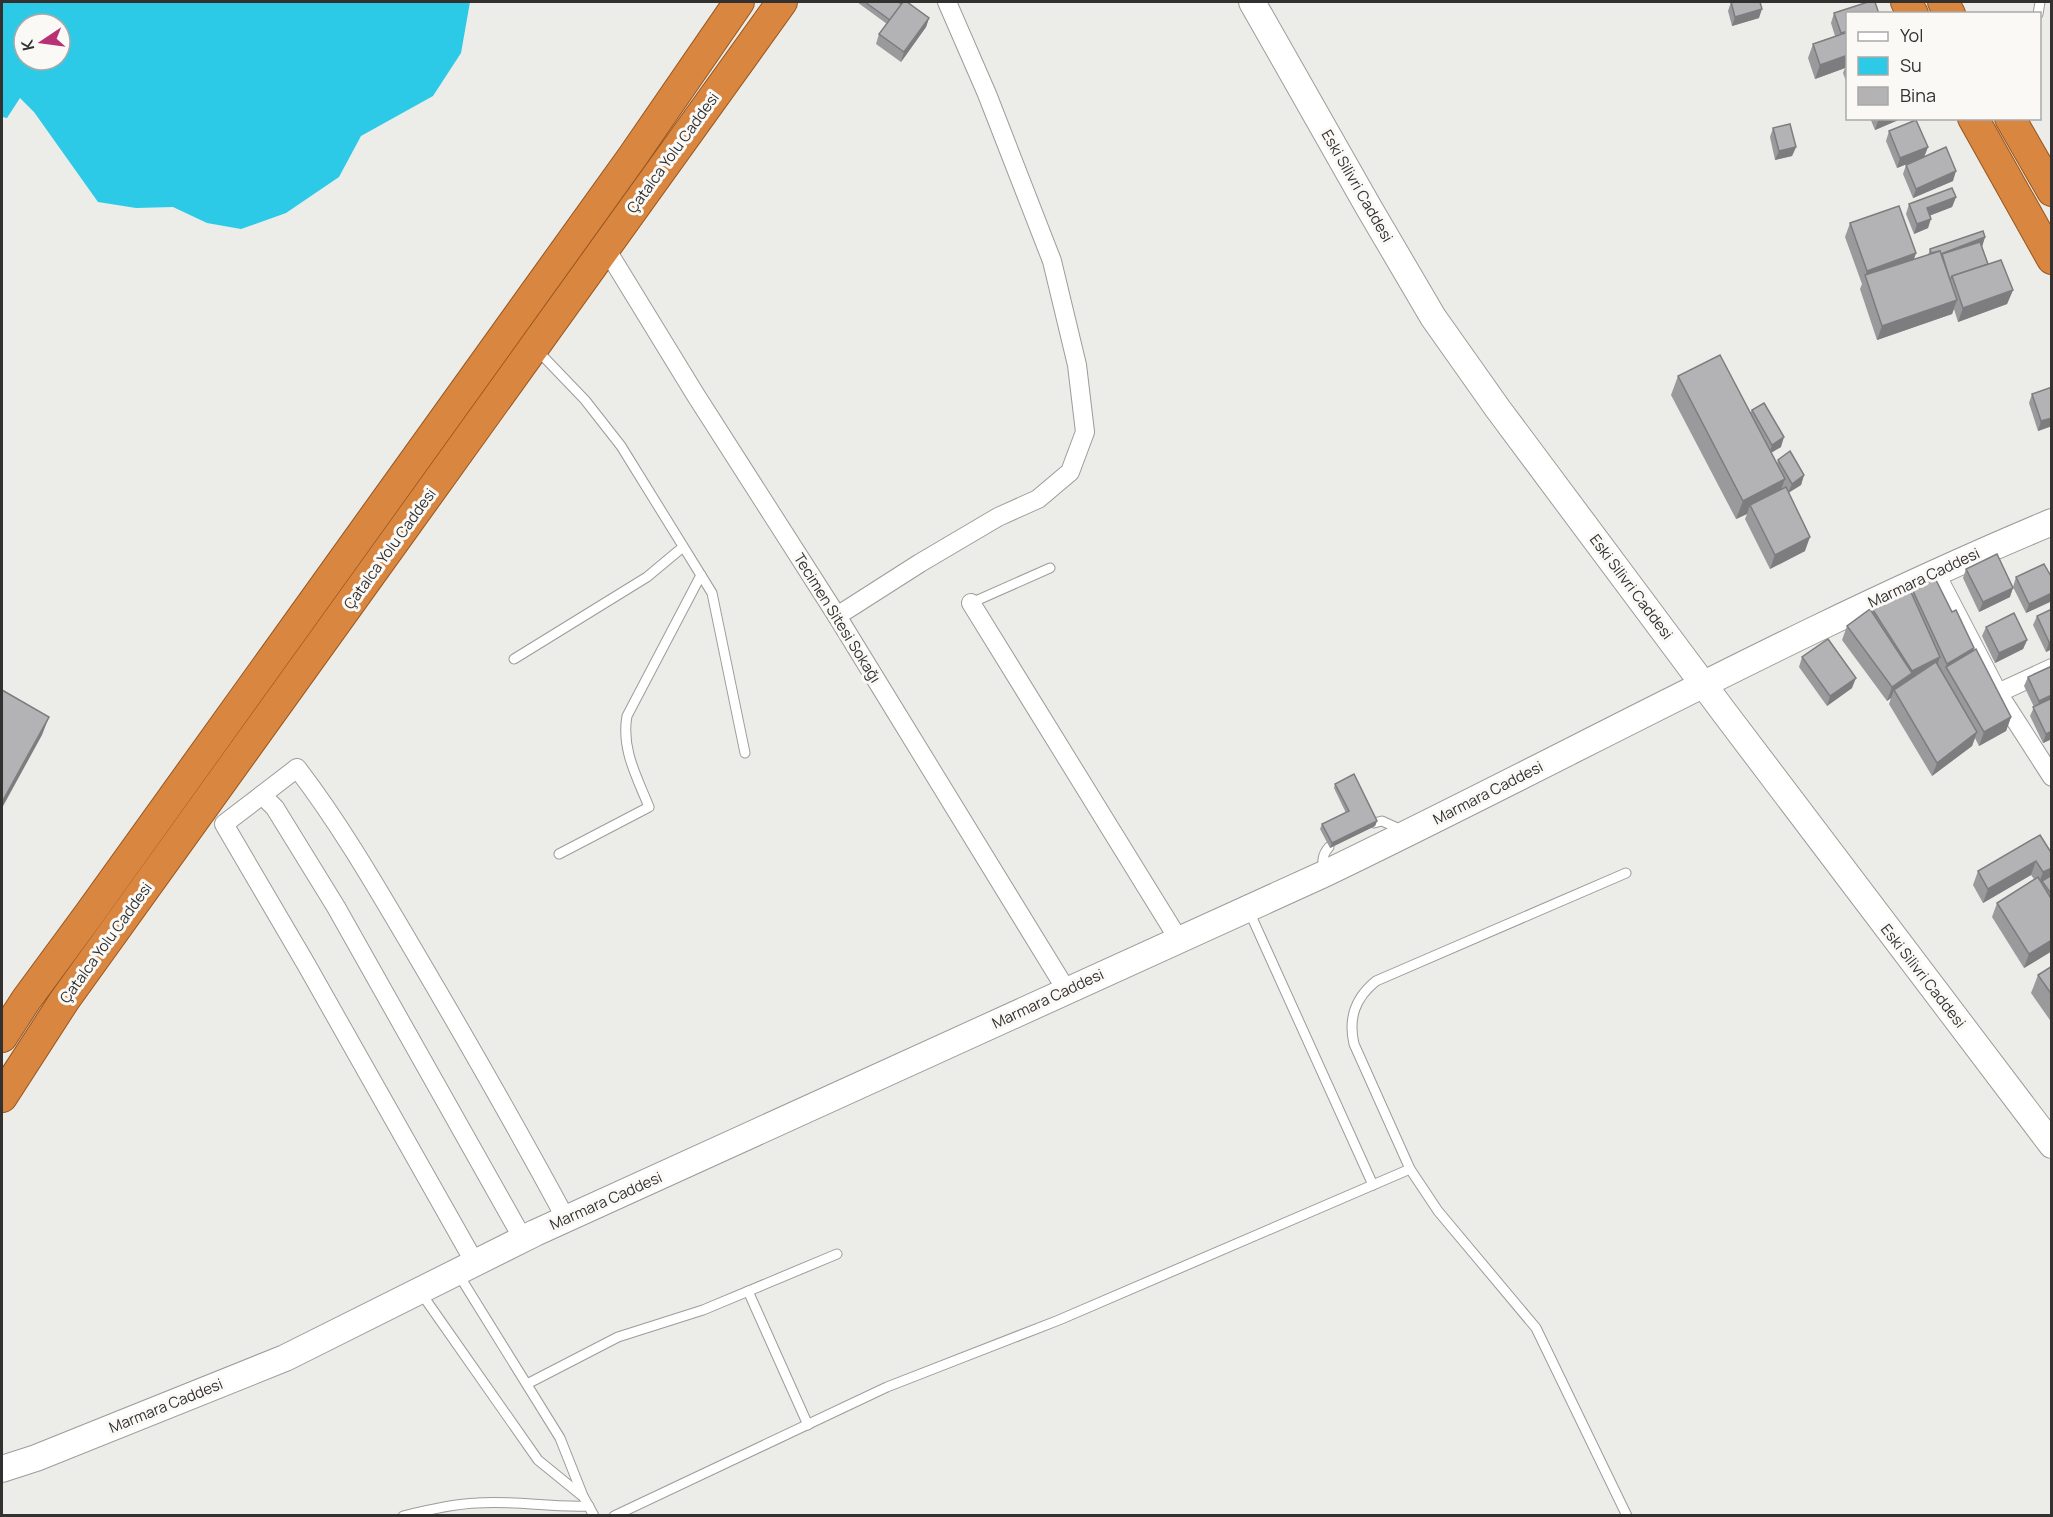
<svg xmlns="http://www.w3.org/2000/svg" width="2053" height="1517" font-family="Manrope,sans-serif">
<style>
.water{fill:#2dcae7;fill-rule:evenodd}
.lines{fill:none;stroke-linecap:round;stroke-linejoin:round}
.service-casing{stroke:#9c9c99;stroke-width:11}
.minor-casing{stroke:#9c9c99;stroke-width:20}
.secondary-casing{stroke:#9c9c99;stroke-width:28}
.trunk-casing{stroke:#98551c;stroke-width:32}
.service{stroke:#fff;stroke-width:9}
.minor{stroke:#fff;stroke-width:18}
.secondary{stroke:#fff;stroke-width:26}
.trunk{stroke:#d88640;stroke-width:30}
.wall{fill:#9a999c}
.shaded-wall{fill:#7d7d7f}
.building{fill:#b3b2b5;stroke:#7d7d7f;stroke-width:1.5}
.labels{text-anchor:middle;stroke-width:6;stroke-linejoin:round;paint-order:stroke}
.street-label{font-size:15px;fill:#323130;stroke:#faf9f6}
</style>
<rect width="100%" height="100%" fill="#ecece8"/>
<!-- water -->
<path class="water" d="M2 2H470L461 53 433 96 361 136 339 177 286 213 241 229 207 223 173 207 136 208 98 202 34 112 20 98 7 118 2 117ZM24 24H60V60H24Z"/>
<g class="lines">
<defs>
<g id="service">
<path d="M2038 14 2040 2"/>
<path d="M536 349 585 400 621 446 712 593 745 753"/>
<path d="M971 603 1050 568"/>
<path d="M514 659 647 577 683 547"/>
<path d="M1374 823 1382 821 1404 831"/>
<path d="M559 854 649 807C637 777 621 749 627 716L701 575"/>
<path d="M1324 872C1322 861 1322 855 1329 847"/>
<path d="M1626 873 1376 981C1355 998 1348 1018 1354 1044L1410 1169 1438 1211 1536 1328 1627 1516"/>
<path d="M1249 911 1373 1185"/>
<path d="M457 1272 560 1438 583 1496 594 1516"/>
<path d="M748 1291 808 1425"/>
<path d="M421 1293 538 1460 581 1495"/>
<path d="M527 1384 618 1337 703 1310 837 1254"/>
<path d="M403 1516C427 1510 452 1504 477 1503 514 1500 551 1508 589 1506"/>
<path d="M614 1516 887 1387 1059 1320 1410 1169"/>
</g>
<g id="minor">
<path d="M605 247 695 394 837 616 1067 991"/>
<path d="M1935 572 1998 693 2052 777"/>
<path d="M971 603 1179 940"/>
<path d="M837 616 920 563 998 517 1038 499 1070 472 1085 432 1077 365 1052 261 987 94 947 2"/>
<path d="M1998 693 2052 668"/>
<path d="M262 795 297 768C343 828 381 895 420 961 470 1046 519 1132 566 1219"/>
<path d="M475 1263 306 964 224 824 262 795 275 808 336 907 523 1239"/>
</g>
<g id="secondary">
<path d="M1252 2 1369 208 1433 317 1498 409 1724 712 2052 1145"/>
<path d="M2 1469 36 1458 285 1358 535 1233 1324 874C1567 757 1803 626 2052 522"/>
</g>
<g id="trunk">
<path d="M1906 2 1913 14"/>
<path d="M1943 2 1950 14"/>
<path d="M1973 118 2052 259"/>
<path d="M2010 118 2052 191"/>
<path d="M2 1037 26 1000 90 913 633 156 739 2"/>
<path d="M2 1097 64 1001 782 2"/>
</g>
</defs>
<!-- service casing -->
<use href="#service" class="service-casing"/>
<!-- minor casing -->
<use href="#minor" class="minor-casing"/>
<!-- secondary casing -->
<use href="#secondary" class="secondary-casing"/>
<!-- trunk casing -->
<use href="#trunk" class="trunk-casing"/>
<!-- service -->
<use href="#service" class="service"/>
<!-- minor -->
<use href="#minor" class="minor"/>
<!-- secondary -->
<use href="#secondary" class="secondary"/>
<!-- trunk -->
<use href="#trunk" class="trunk"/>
</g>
<!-- wall -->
<g class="wall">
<path d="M857 2H901L900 3 929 18 926 27 901 62 876 44 879 34 887 24Z"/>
<path d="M1731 2 1759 18 1732 26 1728 11Z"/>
<path d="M1834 13 1848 14V86L1843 73 1845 68 1815 79 1808 58 1813 44 1835 36 1831 23Z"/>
<path d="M1870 118H1903L1875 130Z"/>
<path d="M1773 128 1796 147 1792 156 1775 160 1770 137Z"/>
<path d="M1889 131 1928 147 1924 157 1897 168 1886 141Z"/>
<path d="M1906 165 1953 181 1913 198 1903 174Z"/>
<path d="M1956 197 1952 207 1930 215 1928 228 1914 234 1906 214 1909 204Z"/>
<path d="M1850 223 1916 253 1914 259 1928 255 1930 249 1985 237 1982 246 1988 264 2013 290 2007 304 1958 322 1954 309 1952 314 1877 340 1860 289 1862 284 1845 237Z"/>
<path d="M1678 376 1750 413 1752 410 1781 447 1771 453 1777 464 1778 460 1804 475 1801 485 1788 493 1805 551 1770 569 1745 519 1747 514 1736 519 1671 395Z"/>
<path d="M2032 394 2052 426 2038 431 2029 403Z"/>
<path d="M1966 569 2010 597 1979 612 1963 578Z"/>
<path d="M2016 577 2052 578V601L2026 613 2013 587Z"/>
<path d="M1913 591 1952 612 1974 648 1973 651 2011 717 2006 731 1979 746 1975 738 1972 746 1932 776 1889 704 1891 698 1887 701 1842 640 1847 626 1872 612 1873 610 1912 594Z"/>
<path d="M2052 609V649L2046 652 2033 625 2037 616Z"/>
<path d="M1986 627 2027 640 2023 649 1995 663 1982 636Z"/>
<path d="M1802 657 1852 688 1827 706 1799 667Z"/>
<path d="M2052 666V739L2043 743 2030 716 2034 707 2024 686 2028 677Z"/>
<path d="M1335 784 1377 821 1375 826 1330 848 1320 829 1322 824 1346 813 1334 788Z"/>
<path d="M2052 854V951L2024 968 1992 917 1997 903 2034 879 2031 875 1983 903 1973 885 1978 871Z"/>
<path d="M2052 966V1023L2031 993 2038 975Z"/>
</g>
<!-- shaded-wall -->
<g class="shaded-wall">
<path d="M1762 9 1759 18 1732 26 1735 17Z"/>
<path d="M929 18 926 27 901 62 904 52Z"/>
<path d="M1848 55V66L1847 63 1845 68 1815 79 1820 65Z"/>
<path d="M1884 118H1903L1875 130 1878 121Z"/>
<path d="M1796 147 1792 156 1775 160 1779 151Z"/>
<path d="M1928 147 1924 157 1897 168 1900 158Z"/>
<path d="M1956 171 1953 181 1913 198 1916 189Z"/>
<path d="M1956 197 1952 207 1924 218 1927 208Z"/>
<path d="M1931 219 1928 228 1914 234 1917 224Z"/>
<path d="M1985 237 1982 247 1933 257Z"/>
<path d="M1916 253 1911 267 1865 276 1867 271Z"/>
<path d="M2013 290 2007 304 1958 322 1963 308Z"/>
<path d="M1957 300 1952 314 1877 340 1882 326Z"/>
<path d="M2052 418V426L2038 431 2041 421Z"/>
<path d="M1784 437 1781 447 1769 454 1772 445Z"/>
<path d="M1804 475 1801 485 1788 493 1792 484Z"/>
<path d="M1785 479 1778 497 1750 505 1747 514 1736 519 1743 501Z"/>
<path d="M1810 537 1805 551 1770 569 1775 555Z"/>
<path d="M2013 588 2010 597 1979 612 1983 602Z"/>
<path d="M2052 593V601L2026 613 2029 604Z"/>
<path d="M2027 640 2023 649 1995 663 1999 653Z"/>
<path d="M2049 642H2052V649L2046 652Z"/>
<path d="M1974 648 1969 662 1946 667 1942 678 1947 664Z"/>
<path d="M1940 657 1935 671 1894 690 1891 698 1887 701 1892 687 1911 674 1912 671Z"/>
<path d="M1856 678 1852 688 1827 706 1830 696Z"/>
<path d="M2052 695V703L2036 710 2039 701Z"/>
<path d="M49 717 42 735 2 808V802Z"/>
<path d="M2011 717 2006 731 1979 746 1984 732Z"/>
<path d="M2052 731V739L2043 743 2046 734Z"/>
<path d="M1977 732 1972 746 1932 776 1937 763Z"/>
<path d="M1377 821 1375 826 1330 848 1332 843Z"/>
<path d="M2036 861 2031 875 1983 903 1988 889Z"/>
<path d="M2052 868V878L2042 881 2041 885 2038 886 2043 872Z"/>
<path d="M2052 940V951L2024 968 2029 954Z"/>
</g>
<!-- building -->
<g class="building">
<path d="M865 2H899H898L902 4 890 20Z"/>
<path d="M903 2H907L929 18 904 52 879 34Z"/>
<path d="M1731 2H1760L1762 9 1735 17Z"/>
<path d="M1868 2H1875L1879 14H1848V31L1841 33 1834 13Z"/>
<path d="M1848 32V55L1820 65 1813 44Z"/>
<path d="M1916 120 1928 147 1900 158 1889 131Z"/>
<path d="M1790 124 1796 147 1779 151 1773 128Z"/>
<path d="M1946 147 1956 171 1916 189 1906 165Z"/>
<path d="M1952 188 1956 197 1927 208 1931 219 1917 224 1909 204Z"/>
<path d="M1899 206 1916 253 1867 271 1850 223Z"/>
<path d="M1983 231 1985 237 1941 254 1940 251 1931 253 1930 249Z"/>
<path d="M1980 242 1988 264 1952 276 1950 280 1942 254Z"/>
<path d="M1940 251 1957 300 1882 326 1865 275Z"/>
<path d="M2001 260 2013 290 1963 308 1952 276Z"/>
<path d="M1720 355 1785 479 1743 501 1678 376Z"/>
<path d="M2052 387V418L2041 421 2032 394Z"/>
<path d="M1764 403 1784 437 1772 445 1752 410Z"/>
<path d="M1790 451 1804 475 1792 484 1778 460Z"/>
<path d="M1786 487 1810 537 1775 555 1750 505Z"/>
<path d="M1997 554 2013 588 1983 602 1966 569Z"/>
<path d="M2044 564 2052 578V593L2029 604 2016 577Z"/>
<path d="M1935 578 1952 612 1956 610 1974 648 1947 664 1913 591Z"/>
<path d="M1910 590 1940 657 1912 671 1873 610Z"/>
<path d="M1870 609 1912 673 1892 687 1847 626Z"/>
<path d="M2052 609V642H2049L2037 616Z"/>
<path d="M2014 613 2027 640 1999 653 1986 627Z"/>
<path d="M1828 639 1856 678 1830 696 1802 657Z"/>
<path d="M1976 649 2011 717 1984 732 1946 667Z"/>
<path d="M1936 662 1977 732 1937 763 1894 690Z"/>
<path d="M2052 666V695L2039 701 2028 677Z"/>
<path d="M2 690 49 717 2 802Z"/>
<path d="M2052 698V731L2046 734 2033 707Z"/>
<path d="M1354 774 1377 821 1332 843 1322 824 1349 811 1335 784Z"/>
<path d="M2040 835 2052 854V868L2043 872 2036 861 1988 889 1978 871Z"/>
<path d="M2052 875V895L2042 881Z"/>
<path d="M2038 877 2052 900V940L2029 954 1997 903Z"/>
<path d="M2052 966V995L2038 975Z"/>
</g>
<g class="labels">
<!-- street labels -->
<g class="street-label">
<text transform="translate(673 153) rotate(-54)" y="5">Çatalca Yolu Caddesi</text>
<text transform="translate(1357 186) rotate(60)" y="5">Eski Silivri Caddesi</text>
<text transform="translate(390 549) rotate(-54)" y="5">Çatalca Yolu Caddesi</text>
<text transform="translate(1924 578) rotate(-25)" y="5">Marmara Caddesi</text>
<text transform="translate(1631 587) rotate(53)" y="5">Eski Silivri Caddesi</text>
<text transform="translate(837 618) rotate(58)" y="5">Tecimen Sitesi Sokağı</text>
<text transform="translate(1488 793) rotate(-27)" y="5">Marmara Caddesi</text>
<text transform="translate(106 943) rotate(-54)" y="5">Çatalca Yolu Caddesi</text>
<text transform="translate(1923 976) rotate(52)" y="5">Eski Silivri Caddesi</text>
<text transform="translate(1048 999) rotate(-25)" y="5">Marmara Caddesi</text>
<text transform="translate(606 1201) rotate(-24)" y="5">Marmara Caddesi</text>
<text transform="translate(166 1406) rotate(-22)" y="5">Marmara Caddesi</text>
</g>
</g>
<!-- border -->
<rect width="2053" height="1517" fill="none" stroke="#323130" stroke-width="6"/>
<!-- legend -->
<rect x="1846" y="12" width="195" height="108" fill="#faf9f6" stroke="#aaa9a7" stroke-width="1.5"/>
<rect x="1858" y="32" width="30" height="9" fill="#ffffff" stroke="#aaa9a7" stroke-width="1.5"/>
<text x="1900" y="42" font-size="18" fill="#323130">Yol</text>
<rect x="1858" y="57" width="30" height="18" fill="#2dcae7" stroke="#aaa9a7" stroke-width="1.5"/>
<text x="1900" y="72" font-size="18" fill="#323130">Su</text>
<rect x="1858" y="87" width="30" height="18" fill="#b3b2b5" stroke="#aaa9a7" stroke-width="1.5"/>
<text x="1900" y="102" font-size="18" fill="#323130">Bina</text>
<!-- north arrow -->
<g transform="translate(42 42) rotate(257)"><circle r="28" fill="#faf9f6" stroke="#aaa9a7" stroke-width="1.5"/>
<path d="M0-4.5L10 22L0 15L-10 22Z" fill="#b83172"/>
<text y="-9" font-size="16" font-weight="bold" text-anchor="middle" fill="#323130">K</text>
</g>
</svg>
